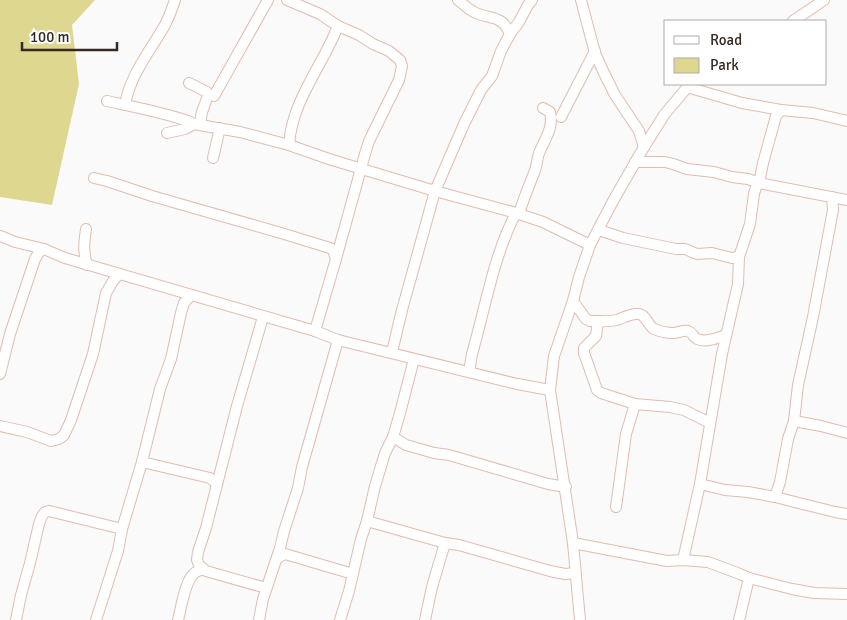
<svg xmlns="http://www.w3.org/2000/svg" width="847" height="620" font-family="Signika,sans-serif">
<style>
.green{fill:#ded78f}
.lines{fill:none;stroke-linecap:round;stroke-linejoin:round}
.minor-casing{stroke:#e1bcac;stroke-width:12}
.minor{stroke:#fff;stroke-width:10}
</style>
<rect width="100%" height="100%" fill="#fafafa"/>
<!-- green -->
<path class="green" d="M0 0H95L72 25 79 84 52 205 0 197Z"/>
<g class="lines">
<defs>
<g id="minor">
<path d="M287 0 320 14 338 26 359 35 373 44 389 51 400 60 402 66 399 80 369 141 365 154 336 259 315 331"/>
<path d="M458 0C463 4 468 9 474 12 490 20 502 14 510 34"/>
<path d="M581 0 595 53 604 73 615 95 639 131 644 147"/>
<path d="M793 21 824 0"/>
<path d="M189 83 207 92 208 95C205 106 199 114 201 125"/>
<path d="M687 87 742 103 781 110 813 113 847 121"/>
<path d="M214 96 268 0"/>
<path d="M107 101C135 107 162 112 188 121L194 124 240 132 289 145 332 160 435 191 516 213 543 222 590 245"/>
<path d="M125 105C130 75 150 51 165 25 169 17 172 9 175 0"/>
<path d="M561 117 595 51"/>
<path d="M167 133 185 129 194 124"/>
<path d="M289 145C292 100 322 67 338 26"/>
<path d="M213 158 220 128"/>
<path d="M635 162H665L673 164 687 169 714 172 732 177 748 179 759 183 847 200"/>
<path d="M94 178 107 181 152 196 281 233 330 248 333 250 336 259"/>
<path d="M519 214C523 200 529 186 534 173 537 166 537 159 539 153 545 139 554 127 550 112L543 108"/>
<path d="M86 229C84 243 83 251 87 265"/>
<path d="M599 230 623 238 676 249H685L697 254 712 253 732 258 739 257"/>
<path d="M0 236 3 237 15 242 44 249 65 258 315 331 338 340 517 384 550 390"/>
<path d="M573 301 586 319 590 321C598 321 608 322 617 320 624 318 630 313 638 314 646 314 648 326 654 329 659 331 668 333 673 333 678 333 683 330 688 331 693 333 693 337 697 339 705 343 718 338 726 335"/>
<path d="M263 317 237 406 206 528 198 552 197 560 199 565 206 571 266 588"/>
<path d="M598 321 596 336 584 348V353L597 390 601 393 635 404 670 407 684 410 710 423"/>
<path d="M392 352 402 310 435 191 464 124 481 90 492 76 501 51 510 34 519 22 528 5 532 0"/>
<path d="M469 372 472 354C485 309 494 254 516 213"/>
<path d="M0 374 10 334 35 259 39 252 44 249"/>
<path d="M794 421 821 426 847 433"/>
<path d="M0 426 27 432 51 441 59 439 64 435 71 420 93 354 106 293 113 281 119 274"/>
<path d="M393 437 406 445 434 453 449 455 548 484 566 487"/>
<path d="M142 462 210 478 217 484"/>
<path d="M700 484 725 490 748 492 775 497 835 512 847 514"/>
<path d="M775 497 780 482 788 439 794 421 798 385 813 317 833 210 832 197"/>
<path d="M616 507 626 434 635 404"/>
<path d="M367 521 445 543"/>
<path d="M573 543 667 561 683 560 708 562 740 574 749 578 792 589 814 593 847 594"/>
<path d="M277 558 285 554 353 574"/>
<path d="M683 560 700 484 722 354 738 284 739 257 750 224 754 194 756 187 759 183 763 163 776 116 781 110"/>
<path d="M16 620 21 595 30 563 39 524 42 516 45 512 49 511 122 529"/>
<path d="M96 620 118 551 122 529 142 462 160 389 171 359 181 313 184 303 191 295"/>
<path d="M178 620C181 609 185 578 196 572 198 571 201 570 203 570"/>
<path d="M259 620 263 599 280 548 284 531 298 488 302 467 338 340"/>
<path d="M340 620 349 591 361 539 367 521 375 486 385 453 393 437 400 413 414 359"/>
<path d="M425 620 432 587 445 543 459 545 550 571 565 574 575 573"/>
<path d="M580 620 573 543 550 390 554 356 573 301 579 277 590 245 613 201 644 147 664 115 690 84"/>
<path d="M739 620 749 578"/>
</g>
</defs>
<!-- minor casing -->
<use href="#minor" class="minor-casing"/>
<!-- minor -->
<use href="#minor" class="minor"/>
</g>
<!-- legend -->
<rect x="664" y="20" width="162" height="65" fill="#ffffff" stroke="#afa9a7"/>
<rect x="674" y="36" width="25" height="8" fill="#ffffff" stroke="#afa9a7"/>
<text x="710" y="45" font-size="15" fill="#362822">Road</text>
<rect x="674" y="58" width="25" height="15" fill="#ded78f" stroke="#afa9a7"/>
<text x="710" y="70" font-size="15" fill="#362822">Park</text>
<!-- scale -->
<path d="M22 42v8h95v-8" fill="none" stroke="#362822" stroke-width="2.5"/>
<text x="30" y="42" font-size="15" fill="#362822" stroke="#ffffff" stroke-width="4" paint-order="stroke">100 m</text>
</svg>
